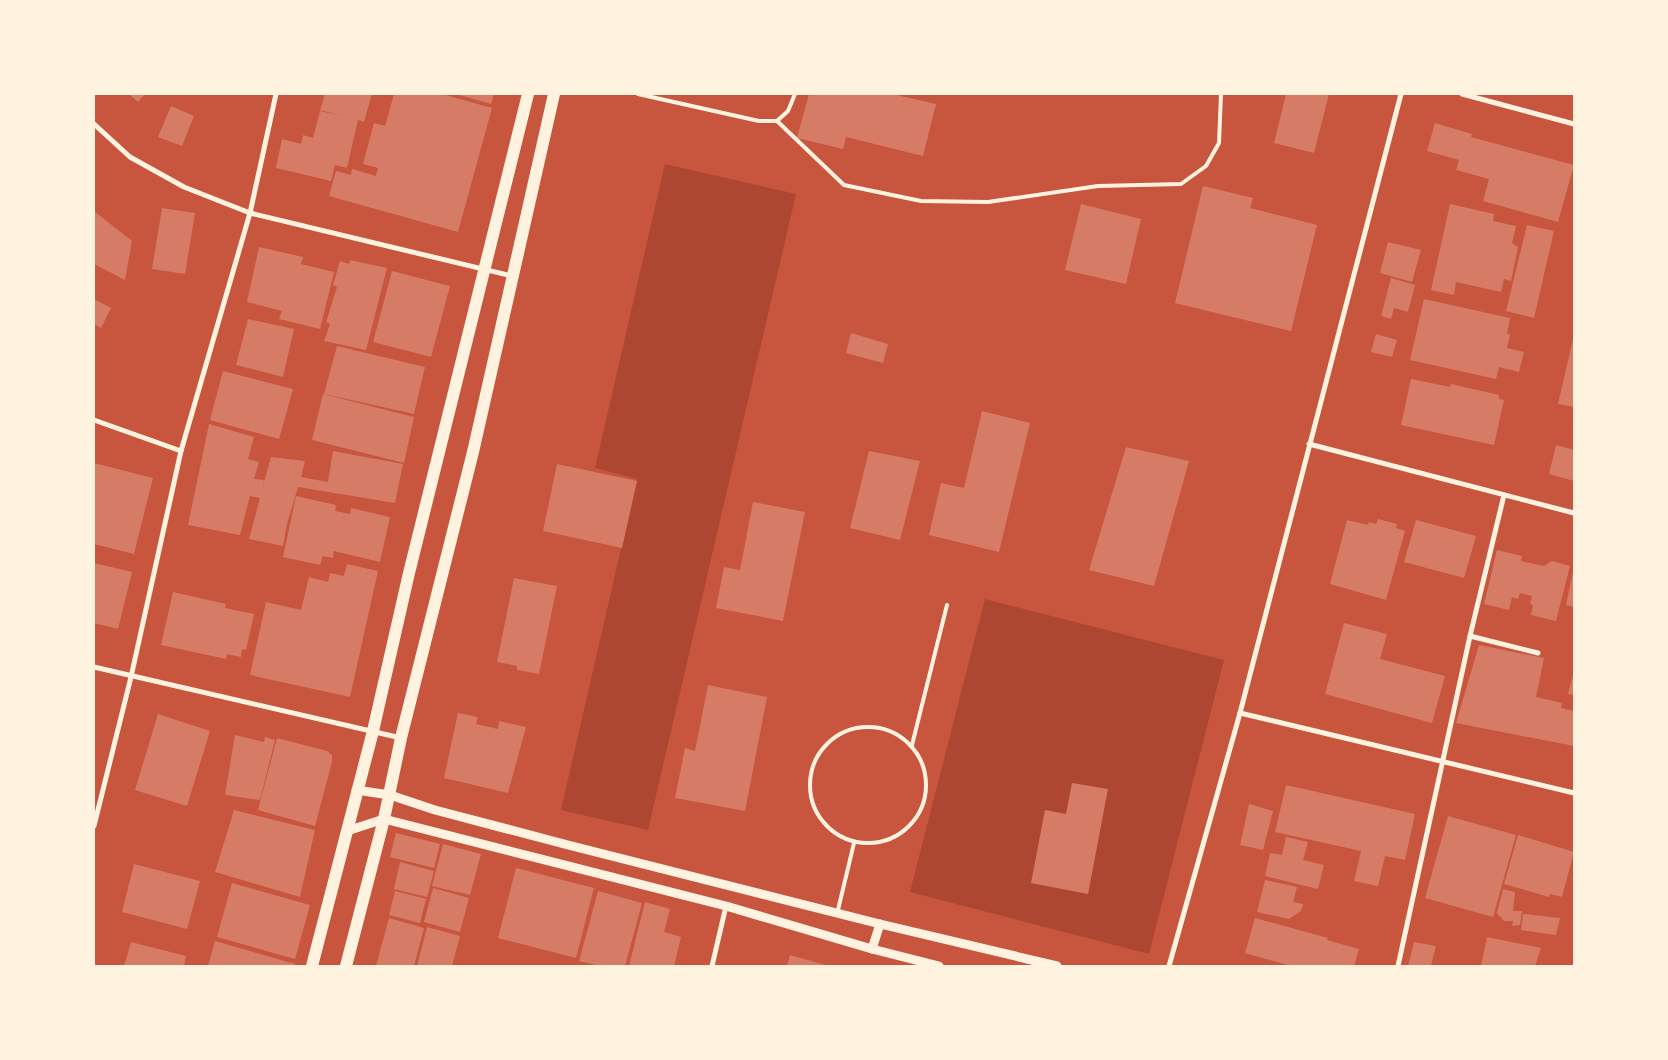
<svg xmlns="http://www.w3.org/2000/svg" width="1668" height="1060" font-family="'Roboto Condensed',sans-serif">
<style>
.green{fill:#ae4732}
.building{fill:#d67c66}
.lines{fill:none;stroke-linecap:round;stroke-linejoin:round}
.service{stroke:#fff3e0;stroke-width:4}
.minor{stroke:#fff3e0;stroke-width:5}
.tertiary{stroke:#fff3e0;stroke-width:9}
.primary{stroke:#fff3e0;stroke-width:12}
</style>
<rect width="100%" height="100%" fill="#c8553d"/>
<!-- green -->
<g class="green">
<path d="M665 164 796 194 648 830 561 810 637 479 595 468Z"/>
<path d="M985 599 1224 660 1149 954 910 892Z"/>
</g>
<!-- building -->
<g class="building">
<path d="M129 94H145L138 102Z"/>
<path d="M325 94H372L364 122 358 120 347 168 335 165 331 181 276 168 282 139 301 144 303 135 313 138 320 111 343 116 320 110Z"/>
<path d="M394 94H442L492 108 458 232 329 196 336 171 351 175 352 169 376 176 378 168 363 164 374 123 385 126Z"/>
<path d="M456 94H494L491 104Z"/>
<path d="M809 94H892L936 104 923 156 846 137 843 149 797 138Z"/>
<path d="M1286 94H1329L1314 153 1274 143Z"/>
<path d="M171 106 194 116 182 146 158 137Z"/>
<path d="M1435 123 1472 134 1471 137 1574 165 1558 222 1483 201 1489 179 1456 170 1459 160 1427 151Z"/>
<path d="M1203 186 1253 198 1250 208 1317 225 1291 331 1175 303Z"/>
<path d="M1081 204 1141 219 1126 284 1065 270Z"/>
<path d="M1450 204 1494 214 1493 221 1516 226 1512 243 1518 247 1511 281 1504 279 1501 292 1456 282 1454 295 1431 290Z"/>
<path d="M162 208 195 213 185 274 152 269Z"/>
<path d="M94 211 132 241 125 280 94 264Z"/>
<path d="M1527 225 1554 231 1534 318 1506 311Z"/>
<path d="M1388 242 1421 250 1412 282 1380 273Z"/>
<path d="M259 247 303 257 301 264 334 272 320 329 279 319 282 311 247 302Z"/>
<path d="M350 260 387 268 366 350 324 341 330 324 326 322 337 287 333 285 340 261 349 264Z"/>
<path d="M392 271 450 286 431 357 373 342Z"/>
<path d="M1391 278 1415 285 1408 312 1394 308 1391 319 1381 316Z"/>
<path d="M94 299 111 308 101 328 94 324Z"/>
<path d="M1424 299 1510 318 1507 334H1510L1507 348 1524 352 1519 372 1499 367 1496 379 1410 360Z"/>
<path d="M248 319 294 329 283 377 236 365Z"/>
<path d="M851 333 888 344 883 363 846 353Z"/>
<path d="M1376 334 1397 340 1392 357 1371 352Z"/>
<path d="M1573 339H1574V407L1558 404Z"/>
<path d="M337 346 425 367 414 414 324 394Z"/>
<path d="M223 371 293 389 279 439 210 420Z"/>
<path d="M1411 379 1450 387 1451 384 1499 395V399L1504 400 1494 445 1401 425Z"/>
<path d="M323 394 414 417 404 463 312 440Z"/>
<path d="M982 411 1030 423 999 552 929 535 941 483 964 488Z"/>
<path d="M209 424 254 437 248 459 259 462 254 479 264 480 262 489 271 457 305 461 301 477 328 482 333 451 403 464 395 503 298 487 287 524 283 546 249 539 260 498 250 496 240 535 188 525Z"/>
<path d="M1556 445 1574 450V481L1549 474Z"/>
<path d="M1126 447 1189 461 1154 586 1089 570Z"/>
<path d="M869 451 920 461 900 540 850 528Z"/>
<path d="M94 463 153 478 134 554 94 544Z"/>
<path d="M557 464 637 481 622 548 543 531Z"/>
<path d="M296 496 336 505 335 511 350 514 351 508 390 517 380 562 334 551 333 558 323 556 320 565 283 557Z"/>
<path d="M753 502 805 512 783 621 716 608 724 567 740 570Z"/>
<path d="M1378 519 1397 524 1396 528 1405 531 1386 600 1330 584 1347 520 1368 525 1369 522 1376 524Z"/>
<path d="M1416 520 1476 536 1464 578 1404 562Z"/>
<path d="M1497 550 1522 556 1521 561 1544 566 1552 561 1570 566 1556 621 1531 615 1533 605 1530 604 1532 596 1520 593 1518 599 1512 597 1509 610 1484 604Z"/>
<path d="M94 563 132 572 118 629 94 623Z"/>
<path d="M347 564 378 571 350 697 250 675 266 602 301 610 309 577 328 582 330 573 344 576Z"/>
<path d="M1573 572H1574V607L1566 605Z"/>
<path d="M514 578 557 586 539 674 517 670V666L497 662Z"/>
<path d="M173 592 226 604 225 608 254 614 246 650 242 649 241 657 227 654 226 659 161 645Z"/>
<path d="M1344 623 1387 634 1380 659 1445 676 1432 723 1325 694Z"/>
<path d="M1479 645 1544 658 1536 697 1562 703 1561 708 1574 711V746L1456 723Z"/>
<path d="M1574 671V695L1568 694Z"/>
<path d="M708 685 767 697 745 811 675 798 685 748 695 751Z"/>
<path d="M458 713 478 717 476 724 498 729 499 721 526 727 508 793 444 778Z"/>
<path d="M158 714 210 731 187 806 135 790Z"/>
<path d="M235 735 264 742 265 737 275 740 260 800 225 795Z"/>
<path d="M277 738 327 751 332 755V762L315 826 258 810Z"/>
<path d="M1072 783 1108 789 1088 894 1031 883 1045 810 1066 814Z"/>
<path d="M1286 785 1415 814 1405 860 1385 856 1378 886 1354 881 1361 851 1275 832Z"/>
<path d="M1249 804 1273 811 1263 850 1240 845Z"/>
<path d="M234 810 315 830 300 897 215 872Z"/>
<path d="M1448 816 1516 835 1493 917 1425 898Z"/>
<path d="M396 833 440 844 434 868 390 857Z"/>
<path d="M1518 835 1574 852 1562 897 1550 894 1549 897 1504 884Z"/>
<path d="M1286 837 1308 842 1303 860 1324 865 1318 889 1265 876 1270 853 1282 855Z"/>
<path d="M443 844 481 854 470 895 432 886Z"/>
<path d="M400 862 434 871 427 897 394 889Z"/>
<path d="M134 864 200 881 187 929 122 912Z"/>
<path d="M516 868 594 888 576 958 498 938Z"/>
<path d="M1265 880 1297 887 1293 902 1303 904 1301 911 1289 919 1257 912Z"/>
<path d="M232 883 310 905 295 959 217 937Z"/>
<path d="M433 888 469 898 460 932 424 922Z"/>
<path d="M1503 889 1515 892 1513 911H1522L1520 925 1512 926 1513 921H1504L1497 913Z"/>
<path d="M395 891 426 899 420 923 389 915Z"/>
<path d="M598 891 642 903 625 966H600L579 961Z"/>
<path d="M645 902 670 909 664 932 681 937 674 966H629Z"/>
<path d="M1523 914 1560 918 1556 935 1521 930Z"/>
<path d="M389 918 424 928 414 966H376Z"/>
<path d="M1255 918 1328 938 1327 940 1359 949 1354 966H1291L1245 953Z"/>
<path d="M427 927 460 936 452 966H417Z"/>
<path d="M1487 937 1541 948 1535 966H1481Z"/>
<path d="M215 941 295 964V966H208Z"/>
<path d="M131 942 186 956 184 966H124Z"/>
<path d="M1414 942 1436 946 1431 966H1408Z"/>
<path d="M790 955 829 966H787Z"/>
</g>
<g class="lines">
<!-- service -->
<g class="service">
<path d="M638 94 759 121H777L788 111 795 94"/>
<path d="M777 121 844 185 921 201 988 202 1098 186 1181 184 1206 166 1219 143 1221 94"/>
<circle cx="868" cy="785" r="58"/>
<path d="M912 745 947 605"/>
<path d="M837 914 854 843"/>
</g>
<!-- minor -->
<g class="minor">
<path d="M1462 94 1574 124"/>
<path d="M94 124 130 157 184 187 250 213 512 276"/>
<path d="M94 420 181 451"/>
<path d="M1309 444 1574 513"/>
<path d="M1470 636 1504 495"/>
<path d="M94 667 401 738"/>
<path d="M1240 713 1574 793"/>
<path d="M94 826 131 677 181 451 250 213 276 94"/>
<path d="M712 966 726 906"/>
<path d="M1169 966 1240 713 1401 94"/>
<path d="M1398 966 1470 636 1538 653"/>
</g>
<!-- tertiary -->
<g class="tertiary">
<path d="M356 790 390 795 435 810 568 845 880 924 1057 966"/>
<path d="M347 831 384 819 726 906 872 949 939 966"/>
<path d="M872 949 880 924"/>
</g>
<!-- primary -->
<g class="primary">
<path d="M312 966 373 731 409 573 528 94"/>
<path d="M346 966 384 819 401 738 473 452 554 94"/>
</g>
</g>
<!-- border -->
<rect width="1668" height="1060" fill="none" stroke="#fff3e0" stroke-width="190"/>
</svg>
